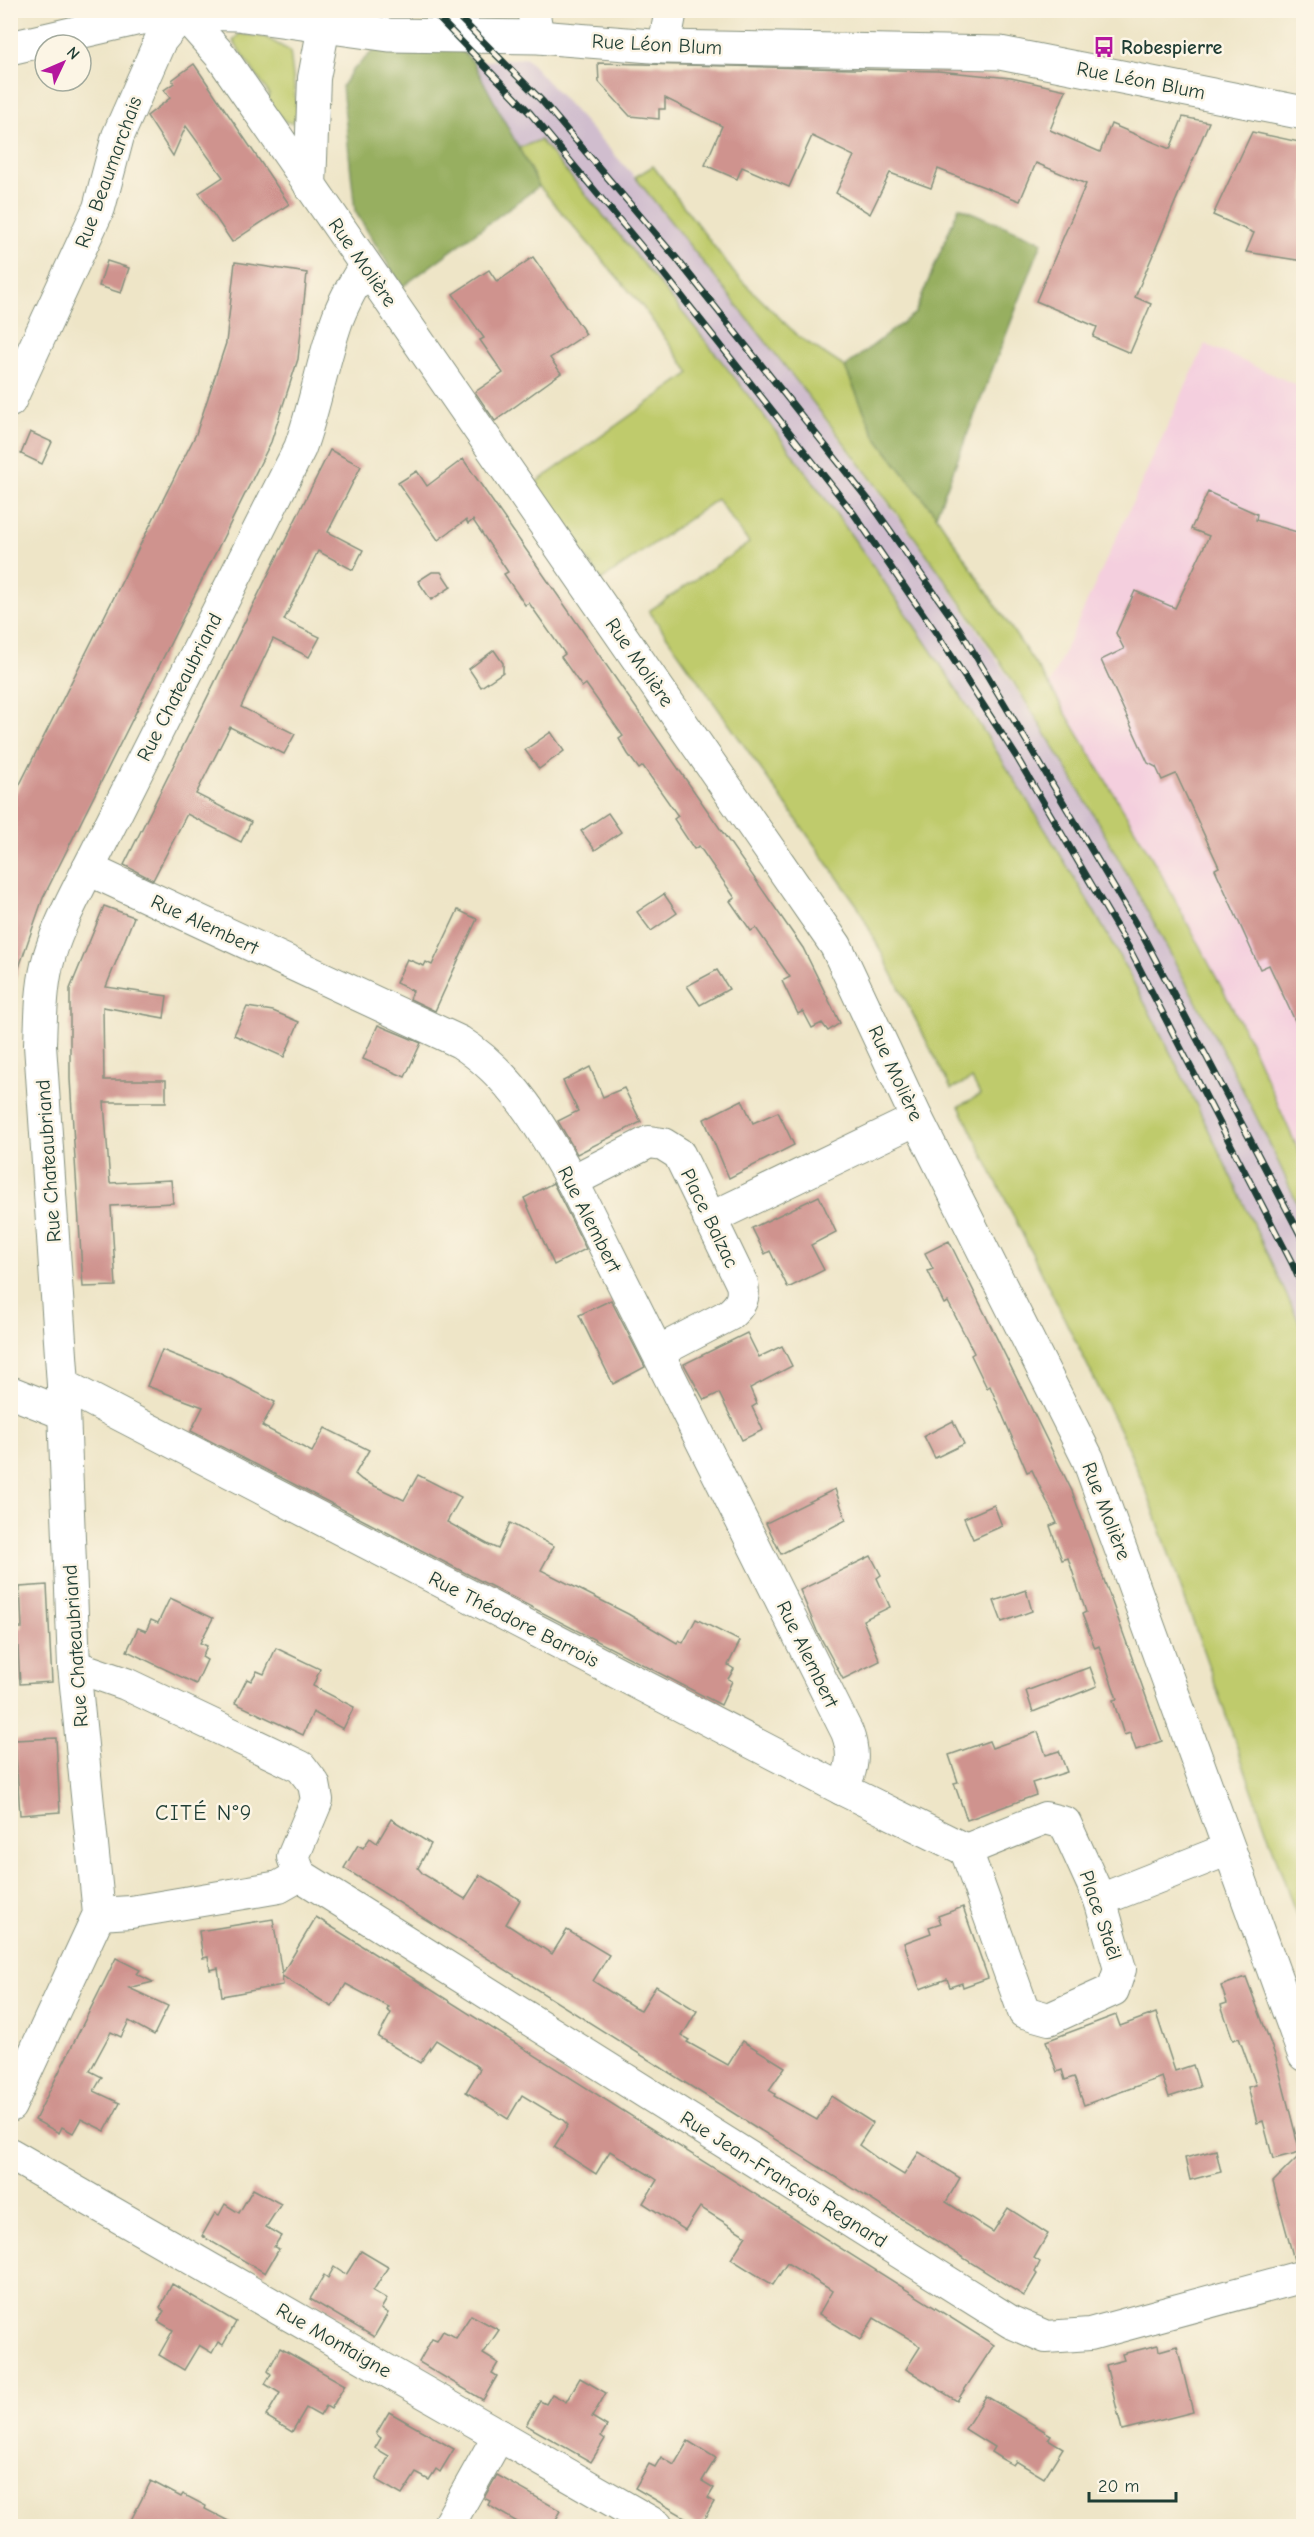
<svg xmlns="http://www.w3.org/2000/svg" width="1314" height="2537" font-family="'Comic Neue',sans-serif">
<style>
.built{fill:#f4cfde}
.industrial{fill:#d0bdce}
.green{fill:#bfcb6c;stroke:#6f8450;stroke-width:1.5}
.forest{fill:#97af60;stroke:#5b764a;stroke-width:1.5}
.building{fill:#cf938e}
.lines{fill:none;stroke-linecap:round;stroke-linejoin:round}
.minor-casing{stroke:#86917e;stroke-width:34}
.tertiary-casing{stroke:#86917e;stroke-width:35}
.minor{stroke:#fff;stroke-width:32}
.tertiary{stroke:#fff;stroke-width:33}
.rail-casing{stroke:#1f3d34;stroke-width:7}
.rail{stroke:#fcf5e5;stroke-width:4.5;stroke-dasharray:14;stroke-linecap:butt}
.labels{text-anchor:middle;stroke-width:5;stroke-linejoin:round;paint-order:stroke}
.street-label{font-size:20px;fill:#1f3d34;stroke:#fcf5e5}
.poi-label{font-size:20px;font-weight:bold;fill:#1f3d34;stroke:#fcf5e5;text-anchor:start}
.quarter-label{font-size:22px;letter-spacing:1.5px;fill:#1f3d34;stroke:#fcf5e5}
</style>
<rect width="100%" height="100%" fill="#fcf5e5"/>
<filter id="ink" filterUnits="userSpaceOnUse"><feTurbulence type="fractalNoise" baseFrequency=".0167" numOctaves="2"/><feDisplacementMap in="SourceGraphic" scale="12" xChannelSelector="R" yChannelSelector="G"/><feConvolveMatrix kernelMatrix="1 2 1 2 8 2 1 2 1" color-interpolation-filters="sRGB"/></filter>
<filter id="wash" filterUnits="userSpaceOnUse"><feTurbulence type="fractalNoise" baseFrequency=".008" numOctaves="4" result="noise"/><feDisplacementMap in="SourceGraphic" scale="24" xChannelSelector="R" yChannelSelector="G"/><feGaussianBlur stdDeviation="1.35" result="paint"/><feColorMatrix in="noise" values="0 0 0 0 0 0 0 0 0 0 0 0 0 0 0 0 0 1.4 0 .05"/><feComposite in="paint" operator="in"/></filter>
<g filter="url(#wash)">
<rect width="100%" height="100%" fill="#eee5c7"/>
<!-- built -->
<path class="built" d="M1205 344 1303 388V1161L1247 1035 1158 868 1049 685Z"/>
<!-- industrial -->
<g class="industrial">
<path d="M383 11H453L428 15H388Z"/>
<path d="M526 58 635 177 777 356 936 568 1056 750 1146 907 1269 1137 1303 1217V1332L1190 1091 1096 915 979 721 843 523 662 286 540 140 519 148 473 62Z"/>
</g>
<!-- green -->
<g class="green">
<path d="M239 34 265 37 290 51 297 112 293 123 286 122 267 103 269 94 233 41Z"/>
<path d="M540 140C645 265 750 391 844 525 934 650 1017 780 1095 913 1172 1046 1236 1187 1301 1326L1304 1332 1303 1934 1150 1500 1125 1441 959 1106 980 1095 972 1079 951 1089 857 905 649 611 749 543 717 499 602 580 534 484 690 373 642 306 539 186 519 148Z"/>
<path d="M653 166 735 274 799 337 845 367 875 436 936 515 1049 685 1158 868 1247 1035 1303 1161V1217C1266 1131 1222 1049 1177 966 1104 829 1026 693 936 567 840 433 737 305 635 177Z"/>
</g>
<!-- forest -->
<g class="forest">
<path d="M375 49H460L473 62 539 186 402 287 355 211 342 86 352 71Z"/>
<path d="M959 207 1042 242 936 515 875 436 845 367 915 313Z"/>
</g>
<g id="blocks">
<!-- building -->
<g class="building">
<path d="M598 63 938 71 1011 78 1066 90 1050 130 1100 152 1111 124 1170 149 1183 117 1209 122 1135 297 1151 304 1130 353 1093 337 1097 327 1036 301 1086 184 1036 163 1020 201 938 169 931 188 890 173 870 214 836 193 854 156 812 136 789 187 742 167 737 179 705 165 722 126 665 98V109H659V119L630 116 599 82Z"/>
<path d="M194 64 289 204 232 242 199 193 223 177 186 126 173 156 147 116 170 98 164 90 174 83 172 80Z"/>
<path d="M1252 132 1304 143V261L1246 252 1254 233 1213 215Z"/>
<path d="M533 257 586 334 550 358 561 373 495 421 475 392 503 373 480 340 484 338 453 294 489 270 497 282Z"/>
<path d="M107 261 129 268 121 293 99 286Z"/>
<path d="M235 262 307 273 298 359 271 442 43 898 14 982H10V804L196 434 226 343Z"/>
<path d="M30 432 52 442 42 464 21 454Z"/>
<path d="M330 450 361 466 328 532 363 550 353 570 318 551 284 620 320 637 309 657 273 639 241 707 295 734 284 754 230 727 196 794 251 822 241 842 187 814 153 880 124 865Z"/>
<path d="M463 459 803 948 840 1023 828 1031 822 1023 812 1028 803 1011 798 1014 782 981 790 977 756 928 751 931 730 901 735 898 699 846 694 849 674 819 678 816 643 766 639 769 628 754 619 739 623 736 586 684 582 687 561 657 565 654 529 603 525 605 504 574 508 572 473 520 468 524 466 520 438 540 398 483 417 471 427 486Z"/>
<path d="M1208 492 1257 514 1256 520 1304 534V1040L1269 965 1260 969 1215 869 1219 867 1176 774 1162 780 1156 767 1148 763 1101 660 1124 649 1116 633 1135 591 1175 608 1209 536 1191 529Z"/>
<path d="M432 572H441L451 587 431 600 418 581Z"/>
<path d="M494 650 503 663V672L481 687 469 669Z"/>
<path d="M551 732 564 751 539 769 525 750Z"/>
<path d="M608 813 621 832 595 850 581 831Z"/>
<path d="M664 894 677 913 651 931 637 912Z"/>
<path d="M104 906 134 917 106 987 167 996 164 1018 103 1007 104 1080H166V1102H104L110 1183 171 1180 173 1203 111 1206 116 1286 83 1287 70 1079V989Z"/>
<path d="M458 910 477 919 435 1011 410 999 413 991 396 983 407 959 424 966 426 962 432 965Z"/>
<path d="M717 970 729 989 700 1005 687 986Z"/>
<path d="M247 1007 273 1011 299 1022 284 1057 234 1035Z"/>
<path d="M378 1025 421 1043 405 1077 363 1059Z"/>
<path d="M590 1067 603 1097 624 1088 641 1122 577 1154 558 1121 578 1111 563 1081Z"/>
<path d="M742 1100 753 1123 778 1112 794 1145 729 1178 704 1119Z"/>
<path d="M553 1183 586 1249 554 1265 524 1198Z"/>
<path d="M819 1196 836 1232 811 1245 824 1270 788 1288 770 1251 765 1254 752 1228Z"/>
<path d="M949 1241 1072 1491 1162 1741 1136 1750 1130 1733 1124 1735 1113 1700 1117 1699 1099 1646 1095 1648 1082 1614 1086 1612 1068 1558 1062 1560 1050 1526 1057 1523 1032 1470 1027 1472 990 1386 987 1388 971 1355 974 1353 964 1333 948 1302 944 1304 928 1271 933 1269 925 1253Z"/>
<path d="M611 1300 645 1367 613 1384 579 1315Z"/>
<path d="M747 1333 759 1357 782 1346 792 1366 750 1388 757 1404 752 1407 763 1430 742 1440 719 1393 704 1400 684 1364Z"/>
<path d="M162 1350 217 1372 275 1402 262 1426 312 1452 325 1428 369 1450 355 1474 362 1480 404 1500 418 1475 461 1497 447 1522 489 1545 498 1549 510 1523 554 1546 541 1570 628 1614 677 1643 679 1640 683 1643 696 1619 740 1641 728 1665 734 1669 728 1679 732 1681 721 1705 191 1431 203 1407 147 1386Z"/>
<path d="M953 1421 964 1444 935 1458 924 1436Z"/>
<path d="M835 1489 846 1520 781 1554 766 1523Z"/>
<path d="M994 1505 1002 1526 973 1539 964 1518Z"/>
<path d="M871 1556 881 1575 877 1578 890 1607 863 1620 880 1661 843 1679 817 1631 800 1590Z"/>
<path d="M47 1585 52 1682 20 1684 17 1628H22L20 1587Z"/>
<path d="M1026 1590 1032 1611 1002 1622 994 1601Z"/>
<path d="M170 1598 213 1618 200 1643 207 1646 202 1657 207 1660 196 1684 127 1651 138 1628 146 1631 151 1620 158 1623Z"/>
<path d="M276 1648 320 1669 313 1686 354 1707 343 1729 313 1712 303 1735 235 1703 247 1679 251 1681 257 1671 264 1674Z"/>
<path d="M1090 1667 1097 1686 1033 1712 1026 1691Z"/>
<path d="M1038 1732 1046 1755 1059 1751 1067 1772 1032 1783 1036 1795 967 1820 954 1783 958 1782 949 1755 989 1741 992 1748Z"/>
<path d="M56 1738 60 1812 20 1815 15 1740Z"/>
<path d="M391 1819 431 1844 418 1868 423 1874 465 1899 480 1875 500 1887 520 1900 506 1924 552 1954 567 1930 609 1955 593 1981 634 2007 641 2010 656 1986 697 2011 682 2036 689 2040 687 2042 728 2065 743 2041 785 2067 769 2090 775 2094 774 2096 817 2120 831 2096 873 2123 859 2145 881 2161 904 2175 919 2152 960 2178 946 2202 993 2232 1008 2208 1048 2234 1034 2258 1040 2262 1035 2272 1037 2274 1024 2296 344 1868 358 1845 363 1848 370 1838 377 1843Z"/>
<path d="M963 1907 988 1978 963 1987 962 1983 950 1987 947 1979 920 1989 904 1943 931 1933 929 1927 941 1923 938 1916Z"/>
<path d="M316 1917 994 2345 957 2401 906 2369 920 2347 915 2342 874 2318 860 2340 819 2314 832 2291 826 2287 787 2263 773 2285 731 2259 746 2236 700 2207 685 2230 643 2203 657 2180 651 2176 610 2151 596 2174 554 2147 568 2125 563 2120 522 2095 508 2119 466 2092 480 2069 474 2064 436 2040 420 2063 378 2037 391 2013 387 2010 389 2007 346 1984 332 2007 282 1976 283 1985 222 1996 218 1968 210 1970 208 1957 203 1958 199 1931 273 1919 282 1974Z"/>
<path d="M116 1958 140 1970 137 1974 153 1982 129 1988 168 2006 154 2035 129 2021 121 2037 111 2032 90 2071 102 2077 94 2091 120 2103 105 2131 81 2119 73 2133 62 2127 59 2133 35 2120Z"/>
<path d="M1246 1977 1276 2058 1300 2152 1273 2159 1263 2121 1257 2123 1248 2087 1256 2085 1239 2038 1233 2040 1221 2005 1227 2003 1221 1986Z"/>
<path d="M1156 2013 1175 2071 1193 2065 1200 2087 1169 2097 1162 2077 1084 2105 1074 2077 1065 2080 1062 2070 1057 2072 1046 2041 1116 2015 1120 2026Z"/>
<path d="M1216 2150 1221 2172 1190 2180 1185 2158Z"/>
<path d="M1304 2151V2259L1294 2260 1273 2182Z"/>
<path d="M253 2189 281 2204 266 2227 281 2236 274 2247 279 2249 265 2273 202 2236 215 2213 219 2215 225 2204 239 2213Z"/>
<path d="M361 2251 388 2267 373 2291 387 2299 381 2309 388 2313 374 2337 310 2299 324 2275 328 2278 334 2267 346 2275Z"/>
<path d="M172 2284 236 2322 223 2345 218 2342 212 2353 199 2345 184 2370 159 2355 173 2330 158 2321 164 2311 160 2308Z"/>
<path d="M471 2315 499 2330 483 2354 498 2363 492 2373 497 2376 483 2400 419 2362 432 2339 437 2341 443 2331 456 2338Z"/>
<path d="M1158 2345 1159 2351 1177 2346 1193 2412 1122 2430 1106 2365 1124 2360 1122 2354Z"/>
<path d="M280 2348 345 2385 331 2409 326 2406 320 2416 306 2408 292 2432 266 2416 280 2393 265 2384 271 2374 268 2371Z"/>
<path d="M580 2378 606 2393 592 2417 607 2426 601 2436 605 2439 591 2462 526 2425 540 2401 546 2404 552 2394 566 2402Z"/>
<path d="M986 2396 1051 2435 1048 2439 1063 2448 1044 2478 1016 2461 1013 2465 1002 2459 991 2452 994 2447 965 2429Z"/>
<path d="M389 2412 454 2449 440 2472 436 2469 429 2480 416 2473 402 2495 376 2480 389 2456 375 2448 381 2438 376 2434Z"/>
<path d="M688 2441 716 2458 702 2481 714 2488 708 2498 714 2502 700 2526 635 2488 649 2464 655 2467 661 2457 674 2465Z"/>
<path d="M497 2475 561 2511 552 2526H524L488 2505 490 2501 484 2498Z"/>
<path d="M151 2481 181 2497 183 2494 206 2506 205 2509 238 2526H128Z"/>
</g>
</g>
</g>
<g filter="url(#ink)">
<use href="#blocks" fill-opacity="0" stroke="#86917e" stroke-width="1.5"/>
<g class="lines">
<defs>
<g id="minor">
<path d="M533 10 538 37"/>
<path d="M664 47 671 10"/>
<path d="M310 186 314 78 324 26"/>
<path d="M10 401 99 208 118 136 160 41 183 13 221 56 836 946 917 1119 1088 1459 1304 2055"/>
<path d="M88 869 460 1042C513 1076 542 1128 572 1181L847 1732C855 1753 853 1769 842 1789"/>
<path d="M572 1181 649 1142 663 1144 679 1154 742 1284C745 1298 740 1306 729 1315L658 1352"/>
<path d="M709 1219 917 1119"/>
<path d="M63 1385 842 1789 966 1850"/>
<path d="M10 1392 63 1413"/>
<path d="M74 1666 126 1684 301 1767 314 1784 317 1800 293 1857 300 1875 1011 2322 1046 2337 1090 2334 1304 2276"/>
<path d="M1045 1818 1065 1823 1100 1900 1120 1969 1113 1990 1049 2019 1024 2012 966 1850Z"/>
<path d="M1100 1900 1229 1849"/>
<path d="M99 1914 131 1912 279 1887 300 1875"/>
<path d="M10 2106 99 1914 74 1666 63 1385 40 1045C41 1018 41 991 47 965 55 931 73 900 88 869L300 448C315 407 322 364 336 323 343 302 354 284 365 265"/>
<path d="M10 2154 657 2526"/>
<path d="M448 2526 499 2435"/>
</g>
<path id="tertiary" d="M10 48 136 19 183 13 237 14 389 35 538 37 664 47 1000 53 1304 113"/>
</defs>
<!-- minor casing -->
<use href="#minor" class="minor-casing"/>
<!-- tertiary casing -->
<use href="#tertiary" class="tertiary-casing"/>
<!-- minor -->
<use href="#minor" class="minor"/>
<!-- tertiary -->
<use href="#tertiary" class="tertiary"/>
<defs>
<g id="rail">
<path d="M431 10 530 113 661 270 854 514 939 637 1016 756 1130 950 1293 1265 1304 1290"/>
<path d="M452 10 543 102 677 259 870 502 959 628 1143 936 1304 1242"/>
</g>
</defs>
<!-- rail casing -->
<use href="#rail" class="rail-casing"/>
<!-- rail -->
<use href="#rail" class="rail"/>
</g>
</g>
<!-- icons -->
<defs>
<symbol id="bus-bare" viewBox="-9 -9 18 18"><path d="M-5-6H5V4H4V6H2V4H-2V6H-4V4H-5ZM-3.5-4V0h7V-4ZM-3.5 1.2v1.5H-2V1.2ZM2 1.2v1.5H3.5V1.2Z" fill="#b5179e" stroke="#fcf5e5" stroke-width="2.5" paint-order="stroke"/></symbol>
</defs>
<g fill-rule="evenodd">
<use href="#bus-bare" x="1089" y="32" width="30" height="30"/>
</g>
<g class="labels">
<!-- street labels -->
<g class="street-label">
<text transform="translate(657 44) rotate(3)" y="7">Rue Léon Blum</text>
<text transform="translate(1141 80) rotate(11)" y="7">Rue Léon Blum</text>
<text transform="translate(108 172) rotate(-70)" y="7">Rue Beaumarchais</text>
<text transform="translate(363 262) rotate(55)" y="7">Rue Molière</text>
<text transform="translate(640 662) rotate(55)" y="7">Rue Molière</text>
<text transform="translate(179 687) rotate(-63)" y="7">Rue Chateaubriand</text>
<text transform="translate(205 924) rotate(25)" y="7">Rue Alembert</text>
<text transform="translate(896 1073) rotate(65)" y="7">Rue Molière</text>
<text transform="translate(48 1161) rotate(-94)" y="7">Rue Chateaubriand</text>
<text transform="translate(710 1218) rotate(64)" y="7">Place Balzac</text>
<text transform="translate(590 1219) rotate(63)" y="7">Rue Alembert</text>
<text transform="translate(1107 1511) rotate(69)" y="7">Rue Molière</text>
<text transform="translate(514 1619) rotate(27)" y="7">Rue Théodore Barrois</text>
<text transform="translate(75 1646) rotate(-94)" y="7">Rue Chateaubriand</text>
<text transform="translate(808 1654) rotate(64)" y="7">Rue Alembert</text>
<text transform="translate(1101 1915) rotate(71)" y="7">Place Staël</text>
<text transform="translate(784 2179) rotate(32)" y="7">Rue Jean-François Regnard</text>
<text transform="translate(334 2340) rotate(30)" y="7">Rue Montaigne</text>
</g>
<!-- poi labels -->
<g class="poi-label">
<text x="1121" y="54">Robespierre</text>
</g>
<!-- quarter labels -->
<g class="quarter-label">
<text x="204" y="1820">CITÉ N°9</text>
</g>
</g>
<!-- margin -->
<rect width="1314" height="2537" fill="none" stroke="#fcf5e5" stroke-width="36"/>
<!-- north arrow -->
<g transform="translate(63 63) rotate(46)"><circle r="28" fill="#fcf5e5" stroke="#a4ab9e" stroke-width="1.5"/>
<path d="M0-4.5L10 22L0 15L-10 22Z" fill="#b5179e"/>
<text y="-9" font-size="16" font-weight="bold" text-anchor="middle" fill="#1f3d34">N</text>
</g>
<!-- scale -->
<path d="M1089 2492v9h87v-9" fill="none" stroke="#1f3d34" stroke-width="3"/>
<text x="1098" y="2492" font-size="18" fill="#1f3d34" stroke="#fcf5e5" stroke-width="4.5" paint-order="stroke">20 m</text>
</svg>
